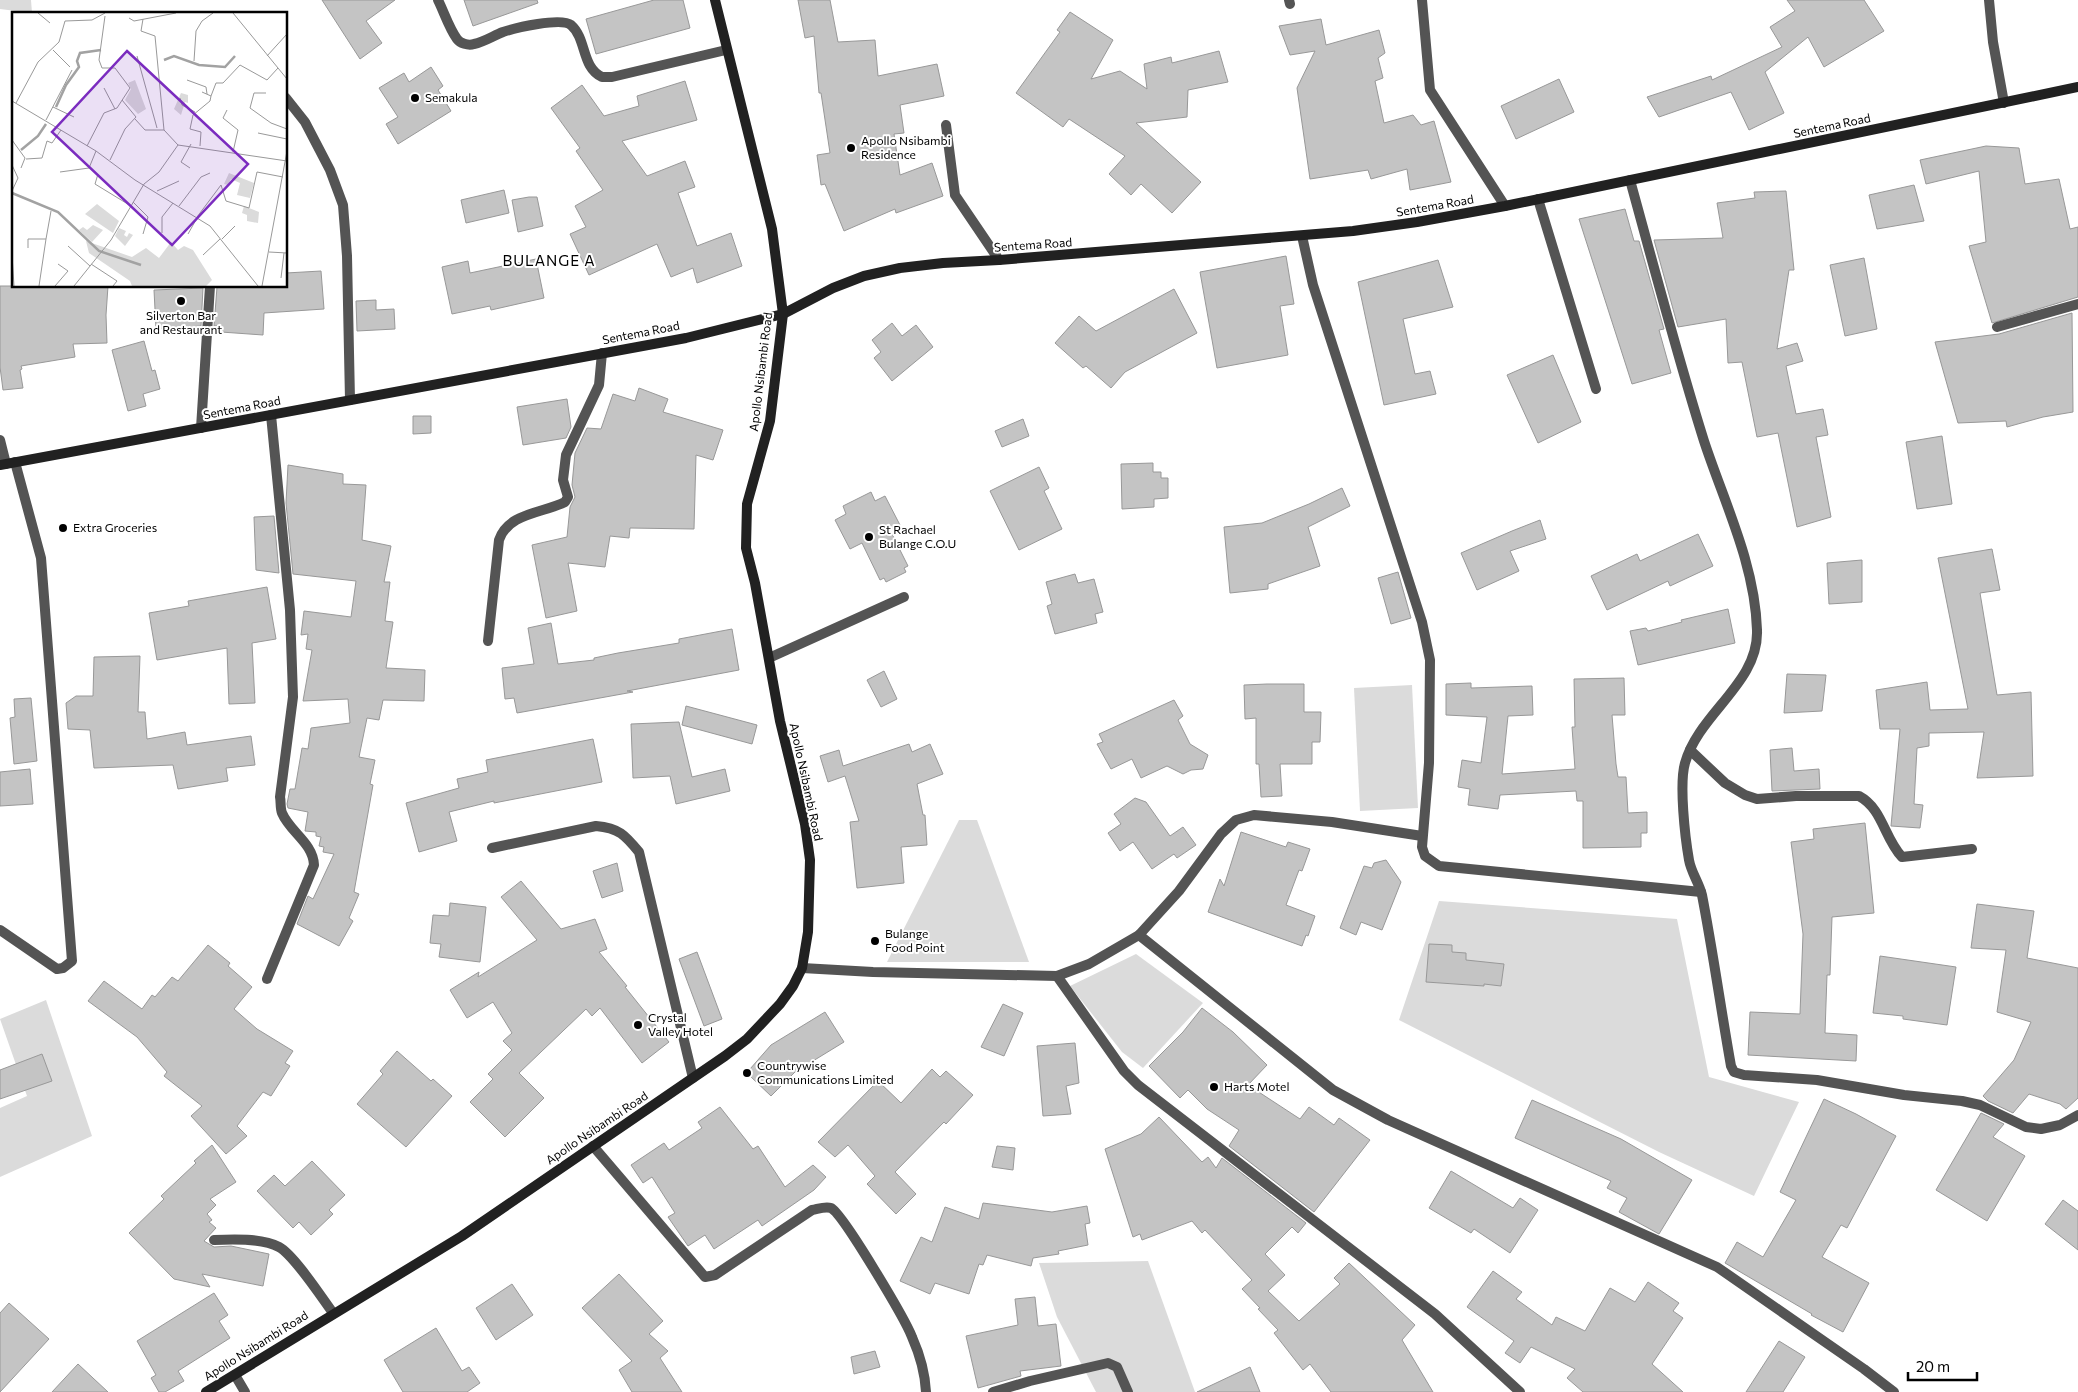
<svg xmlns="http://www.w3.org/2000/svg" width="2078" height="1392" font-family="Commissioner,sans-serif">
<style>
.green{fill:#dbdbdb}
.building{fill:#c4c4c4;stroke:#989898}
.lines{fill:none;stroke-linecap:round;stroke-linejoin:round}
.lane{stroke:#545454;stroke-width:10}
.street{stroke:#545454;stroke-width:10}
.secondary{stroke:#212121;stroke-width:10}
.poi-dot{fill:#000;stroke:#fff;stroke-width:2}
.labels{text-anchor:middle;stroke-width:4;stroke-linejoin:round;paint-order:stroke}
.poi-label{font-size:12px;fill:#000;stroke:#fff;text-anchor:start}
.street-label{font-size:12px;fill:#000;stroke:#fff}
.quarter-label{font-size:15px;letter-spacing:1px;fill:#000;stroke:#fff}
.inset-river{fill:none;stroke:#a2a2a2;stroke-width:2.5}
.inset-road{fill:none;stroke:#999;stroke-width:1}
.view{fill:#7b2cbf;fill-opacity:0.15;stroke:#7b2cbf;stroke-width:2.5}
.inset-edge{fill:none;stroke:#000;stroke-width:2.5}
</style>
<rect width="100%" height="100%" fill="#fff"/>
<!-- green -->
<g class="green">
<path d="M0 0H31L32 13 0 9Z"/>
<path d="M1412 685 1418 808 1360 811 1354 688Z"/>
<path d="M959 820H977L1029 962H887Z"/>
<path d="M1439 901 1677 919 1709 1077 1799 1102 1754 1196 1659 1152 1399 1020Z"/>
<path d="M1136 954 1203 1003 1143 1068 1122 1052 1070 986Z"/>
<path d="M46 1000 92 1136 0 1177V1108L27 1096 0 1019Z"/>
<path d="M1148 1261 1195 1392H1096L1057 1317 1039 1263Z"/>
</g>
<!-- building -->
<g class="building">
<path d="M322 0H395L366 21 382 43 360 59Z"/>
<path d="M464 0H537L538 3 473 26Z"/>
<path d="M654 0H683L690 28 596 54 586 19Z"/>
<path d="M798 0H830L838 42 875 40 878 76 937 64 944 96 900 105 904 133 894 134 900 175 932 163 943 196 896 213 895 209 844 231 825 184 821 185 817 155 830 153 821 93H819L814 36 805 38Z"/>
<path d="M1787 0H1864L1884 31 1824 67 1808 37 1765 72 1784 113 1749 130 1731 92 1659 117 1647 97 1711 76 1712 80 1782 47 1770 27 1795 11Z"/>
<path d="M1070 12 1113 40 1091 79 1120 71 1147 89 1144 64 1171 57 1172 63 1219 51 1228 82 1188 90 1187 117 1136 123 1201 182 1172 213 1141 184 1131 195 1109 174 1125 156 1069 119 1063 127 1016 93 1060 32 1057 30Z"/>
<path d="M1321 19 1326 45 1379 30 1385 53 1378 58 1383 78 1375 81 1384 123 1413 115 1421 125 1434 121 1451 182 1410 190 1407 169 1371 179 1368 170 1310 179 1297 88 1315 51 1290 55 1279 26Z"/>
<path d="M431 67 443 86 438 90 451 111 398 144 386 124 398 117 379 88 404 73 409 82Z"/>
<path d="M1559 79 1574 112 1516 139 1501 106Z"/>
<path d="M685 81 697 120 622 141 647 176 685 161 695 187 678 193 697 246 731 233 742 266 697 283 693 268 671 277 657 244 589 275 570 234 586 227 575 206 603 190 576 151 580 148 551 108 582 85 604 116 639 106 637 96Z"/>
<path d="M1986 146 2019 148 2025 184 2059 179 2070 229 2078 227V297L1992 323 1969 246 1986 242 1979 171 1926 184 1920 160Z"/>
<path d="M1914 185 1924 221 1877 229 1869 195Z"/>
<path d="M504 190 509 213 466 223 461 200Z"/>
<path d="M1786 191 1794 270H1789L1777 349 1797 343 1803 361 1786 366 1796 414 1823 409 1828 435 1816 437 1831 517 1797 527 1778 433 1757 437 1742 362 1728 363 1726 319 1678 327 1654 240 1723 238 1717 203 1755 198 1754 192Z"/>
<path d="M529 197H537L543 226 518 232 512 200Z"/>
<path d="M1625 209 1634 241H1639L1664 329 1659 330 1671 373 1632 384 1579 219Z"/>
<path d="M1286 256 1294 304 1280 306 1288 355 1217 368 1200 272Z"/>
<path d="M1864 258 1877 329 1845 336 1830 265Z"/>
<path d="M536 259 544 298 491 310 490 306 452 314 442 267 468 261 470 273Z"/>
<path d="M1438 260 1453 307 1403 319 1415 374 1430 371 1436 394 1384 405 1358 282Z"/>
<path d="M321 271 324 309 264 313 263 335 221 332V325L214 326 217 287 286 286V273Z"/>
<path d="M0 286H108L106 315 107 343 73 344 75 357 21 366 22 369 20 370 23 388 3 390 0 367Z"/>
<path d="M203 288 201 326 156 329 154 290Z"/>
<path d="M1174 289 1197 333 1125 372 1111 388 1086 366 1083 368 1055 343 1079 316 1096 331Z"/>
<path d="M376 300V310L394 309 395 329 357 331 356 301Z"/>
<path d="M2072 313 2073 412 2043 417 2007 427 2006 421 1958 423 1935 342 1999 334Z"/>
<path d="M892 323 902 336 916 325 933 347 892 381 874 358 881 352 872 340Z"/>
<path d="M144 341 152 371 155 370 160 389 143 394 146 406 128 411 112 350Z"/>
<path d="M1553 355 1581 422 1538 443 1507 375Z"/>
<path d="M639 388 668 399 663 412 723 430 713 460 696 455 694 529 630 528 629 538 610 536 605 567 568 563 577 611 546 618 532 545 567 537 570 507 575 497 572 485 575 453 587 428 601 429 613 394 635 401Z"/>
<path d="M567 399 571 427 566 438 523 445 517 407Z"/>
<path d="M413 416H431V433L413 434Z"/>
<path d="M1023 419 1029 436 1002 447 995 431Z"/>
<path d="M1942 436 1952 504 1917 509 1906 442Z"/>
<path d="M1153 463V472H1161V478H1168V498L1154 499V507L1122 509 1121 464Z"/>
<path d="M288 465 343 474V484L366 485 362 540 391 546 384 582H390L385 621 393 622 386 668 425 670 424 701 383 700 379 720 367 718 359 757 375 760 370 784 373 785 354 892 359 894 349 918 353 921 339 946 297 924 308 896 313 899 334 854 323 852 324 847 319 846 321 837 316 836V832L305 831 308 812 288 808 287 804 290 789H295L302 748 308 749 311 728 350 723 348 699 303 701 312 650 306 649 308 634 301 635 304 611 351 617 356 581 293 574 286 503Z"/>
<path d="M1039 467 1049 488 1044 491 1062 529 1019 550 990 491Z"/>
<path d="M1342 488 1350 506 1308 527 1320 566 1268 584V589L1230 593 1224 527 1262 523 1309 504Z"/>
<path d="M871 492 875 501 885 496 900 525 890 530 908 566 904 568 906 572 886 582 884 578 880 580 862 543 850 549 835 520 846 514 843 506Z"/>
<path d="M274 516 279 573 256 570 254 517Z"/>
<path d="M1540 520 1546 539 1510 551 1519 571 1477 590 1461 553 1512 531Z"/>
<path d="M1698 534 1713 566 1670 586 1668 581 1607 610 1591 576 1637 554 1640 561Z"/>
<path d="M1992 549 2000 590 1980 593 1997 695 2031 692 2033 776 1977 778 1984 732 1929 733V746L1917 748 1914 804 1923 805 1920 828 1891 826 1900 729H1880L1876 690 1927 682 1930 710 1968 709 1938 558Z"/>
<path d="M1862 560V602L1829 604 1827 563Z"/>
<path d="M1398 572 1411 618 1391 624 1378 578Z"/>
<path d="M1075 574 1078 583 1094 579 1103 612 1095 614 1097 623 1055 634 1047 606 1052 604 1046 582Z"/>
<path d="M267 587 276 639 252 643 255 703 229 704 227 648 157 660 149 613 189 606 188 601Z"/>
<path d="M1728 609 1735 643 1638 665 1630 631 1646 628 1648 631 1682 622 1681 620Z"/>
<path d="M551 623 558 664 594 660V658L618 653 679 643V639L732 629 739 670 627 691 633 692 517 713 514 698 505 699 502 668 534 664 528 628Z"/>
<path d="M140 656 138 712H145L147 739 185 732 187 745 251 736 255 765 226 768 228 781 178 789 173 765 94 768 90 730 68 729 66 703 76 696H93L94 657Z"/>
<path d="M884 671 897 699 881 707 867 680Z"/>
<path d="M1787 674 1826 675 1822 711 1784 713Z"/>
<path d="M1624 678 1625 715H1612L1616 764 1618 777H1626L1628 813 1647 812V833H1641V847L1583 848V801H1577L1576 791 1500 795 1498 809 1468 805 1470 789 1458 787 1462 760 1481 763 1487 717 1446 715V684L1471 683V688L1532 686 1533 715 1508 716 1502 774 1575 769 1572 727H1575L1574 679Z"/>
<path d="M1267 684H1304V712H1321L1320 742H1312V764H1280L1282 796 1261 797 1259 764H1256V718L1245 719 1244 685Z"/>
<path d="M31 698 37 761 14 764 10 718 15 717 14 699Z"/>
<path d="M1174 700 1183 716 1178 720 1190 744 1208 755 1203 769 1191 770 1183 774 1167 766 1141 778 1132 759 1111 769 1097 744 1103 742 1099 734Z"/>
<path d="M686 706 757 725 752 744 682 725Z"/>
<path d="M679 722 692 777 725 769 730 791 676 804 670 776 633 778 631 724Z"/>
<path d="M593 739 602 782 494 803V801L449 812 457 841 419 852 406 803 459 788 457 779 488 772 486 760Z"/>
<path d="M909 744 912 752 930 744 943 774 917 784 923 815H925L927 845 901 847 904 883 857 888 850 822 859 821 845 776 828 782 820 756 839 750 843 766Z"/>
<path d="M1792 748 1794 771 1819 769 1820 789 1772 791 1770 750Z"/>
<path d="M30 769 33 804 0 806V772Z"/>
<path d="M1135 798 1146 802 1170 836 1183 827 1196 845 1177 858 1174 854 1152 869 1133 842 1120 851 1108 833 1121 824 1114 814Z"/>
<path d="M1865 823 1874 913 1832 917 1830 975H1827L1825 1033 1857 1035 1856 1061 1748 1055 1750 1012 1800 1014 1803 934 1791 842 1814 839 1813 829Z"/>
<path d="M1241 832 1286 847 1288 842 1310 849 1302 871 1299 870 1286 905 1315 916 1308 936 1306 935 1302 946 1208 912 1220 879 1224 886Z"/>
<path d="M1386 860 1401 882 1382 930 1361 922 1356 935 1340 928 1364 866 1372 868 1374 863Z"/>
<path d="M617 863 623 891 602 898 593 871Z"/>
<path d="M521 881 561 929 595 919 607 949 599 952 627 986 625 987 669 1042 642 1063 600 1008 592 1016 586 1009 519 1073 544 1098 505 1137 470 1102 493 1079 488 1074 512 1050 503 1041 512 1033 493 1002 467 1018 450 990 479 972 478 977 537 940 501 897Z"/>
<path d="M450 903 486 907 480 962 439 957 441 944 430 943 433 915 449 916Z"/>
<path d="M1977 904 2034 911 2027 958 2078 968V1098L2066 1109 2060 1104 2029 1094 2013 1113 1988 1101 1983 1096 2014 1060 2031 1022 1997 1012 2006 950 1971 948Z"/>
<path d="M1429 944 1452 945V952L1466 953V960L1504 964 1501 986 1484 984V986L1426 982Z"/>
<path d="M208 945 230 963 228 966 252 987 234 1009 257 1029 293 1051 285 1063 290 1066 271 1096 263 1092 237 1126 247 1136 226 1154 191 1116 202 1106 164 1076 167 1072 137 1037 88 1001 104 981 142 1009 152 995 155 997 172 977 178 981Z"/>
<path d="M697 952 722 1019 704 1026 679 959Z"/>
<path d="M1880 956 1956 967 1947 1025 1903 1019V1016L1873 1013Z"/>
<path d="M1003 1004 1023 1013 1004 1056 981 1047Z"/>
<path d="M1202 1008 1233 1032 1267 1065 1248 1085 1300 1119 1309 1107 1334 1125 1339 1118 1370 1140 1314 1212 1229 1146 1239 1130 1207 1109 1188 1090 1180 1098 1149 1066 1183 1032Z"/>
<path d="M825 1012 844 1042 795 1072 771 1096 750 1076V1069L771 1045Z"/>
<path d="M1075 1043 1079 1083 1066 1086 1071 1114 1043 1116 1037 1046Z"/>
<path d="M397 1051 431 1081 433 1079 452 1096 406 1147 357 1104 383 1074 380 1071Z"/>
<path d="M42 1054 52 1081 0 1099V1070Z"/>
<path d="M932 1069 940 1077 946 1071 973 1095 946 1124 944 1122 895 1172 916 1194 896 1214 867 1184 875 1176 848 1145 835 1157 818 1142 878 1081 901 1103Z"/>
<path d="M1824 1099 1856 1114 1896 1136 1847 1228 1841 1225 1822 1257 1869 1283 1843 1332 1811 1315 1812 1314 1725 1263 1737 1242 1763 1257 1796 1200 1780 1192Z"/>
<path d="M1532 1100 1621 1139 1692 1180 1659 1234 1619 1212 1627 1198 1607 1188 1611 1181 1515 1138Z"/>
<path d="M720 1107 753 1149 758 1146 785 1187 813 1165 826 1177 814 1190 762 1226 758 1220 714 1249 705 1235 688 1246 668 1217 675 1213 652 1177 643 1183 631 1165 664 1143 669 1150 702 1128 698 1122Z"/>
<path d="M1981 1113 2004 1124 1993 1137 2025 1156 1987 1221 1936 1190Z"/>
<path d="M1159 1117 1202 1162 1208 1157 1216 1168 1222 1158 1306 1223 1298 1233 1292 1227 1265 1254 1285 1275 1268 1291 1299 1321 1340 1284 1334 1278 1349 1263 1415 1325 1402 1340 1433 1392H1331L1310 1364 1303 1370 1274 1333 1278 1330 1258 1309 1260 1308 1242 1289 1252 1280 1205 1230 1202 1233 1192 1221 1142 1240 1140 1234 1133 1237 1105 1149 1141 1134Z"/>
<path d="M212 1145 236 1182 210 1199 216 1205 207 1214 212 1220 209 1222 216 1228 204 1241 214 1247 231 1246 269 1254 263 1286 202 1274 210 1287 174 1279 129 1233 164 1199 161 1196 196 1163 194 1161Z"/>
<path d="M997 1146 1015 1148 1013 1170 992 1167Z"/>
<path d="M312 1161 345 1195 329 1210 333 1214 311 1235 299 1222 293 1228 257 1191 274 1175 285 1186Z"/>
<path d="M1451 1171 1513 1208 1520 1198 1538 1210 1510 1253 1474 1229 1471 1233 1429 1208Z"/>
<path d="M2063 1200 2078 1211V1250L2045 1224Z"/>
<path d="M983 1203 1052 1212 1087 1206 1090 1223 1085 1224 1088 1245 1058 1251 1059 1254 1033 1258 1031 1266 987 1255 983 1265 979 1264 969 1294 935 1283 930 1294 900 1281 921 1237 932 1242 945 1207 979 1219Z"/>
<path d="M1493 1271 1522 1292 1516 1299 1552 1325 1556 1317 1585 1331 1610 1288 1635 1302 1648 1282 1679 1303 1673 1311 1683 1318 1652 1364 1683 1392H1583L1567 1378 1575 1369 1531 1347 1520 1363 1505 1353 1514 1341 1467 1307Z"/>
<path d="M619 1274 663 1321 649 1334 668 1351 660 1358 682 1392H632L619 1370 632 1361 582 1308Z"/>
<path d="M512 1284 533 1315 496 1340 476 1308Z"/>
<path d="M214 1293 228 1315 219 1321 230 1338 178 1371 184 1381 165 1392H159L151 1378 156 1375 137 1341Z"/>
<path d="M1035 1297 1038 1326 1056 1324 1061 1366 1020 1371 1021 1376 978 1388 966 1336 1018 1325 1015 1299Z"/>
<path d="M9 1303 49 1339 0 1392V1313Z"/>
<path d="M436 1328 462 1371 469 1367 480 1383 467 1392H403L384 1360Z"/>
<path d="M1779 1341 1805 1357 1783 1392H1746Z"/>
<path d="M875 1351 880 1367 854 1374 851 1357Z"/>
<path d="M78 1364 108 1392H52Z"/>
<path d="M1250 1367 1260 1392H1197Z"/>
</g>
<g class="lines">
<!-- lane -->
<g class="lane">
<path d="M1538 199 1596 389"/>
<path d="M769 658 904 597"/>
</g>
<!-- street -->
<g class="street">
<path d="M438 0C444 12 449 28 457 39 460 43 468 46 474 44 484 42 493 36 503 32 515 28 561 17 571 25 587 39 581 67 602 77H612L726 50"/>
<path d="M1289 0 1290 4"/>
<path d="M1422 0 1430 90 1505 206"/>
<path d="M1989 0 1993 42 2004 103"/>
<path d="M286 98 305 122 330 170 343 205 347 256 350 400"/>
<path d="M946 125 955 195 999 260"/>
<path d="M1630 180C1654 267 1677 355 1704 441 1724 502 1755 564 1757 630 1759 683 1699 713 1685 763 1679 784 1685 837 1689 860 1691 872 1699 883 1702 895 1713 952 1721 1010 1731 1066L1734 1072 1744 1075 1817 1080 1904 1095 1962 1101 1980 1105 2026 1127 2041 1129 2060 1125 2078 1115"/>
<path d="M1302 236 1313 285 1422 622 1430 660 1429 763 1422 847 1425 856 1439 866 1701 892"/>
<path d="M1997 327 2078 304"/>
<path d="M201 428 210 286"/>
<path d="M0 440 6 464"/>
<path d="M488 641 499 540C508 513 543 513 565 502L568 497 563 480 566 455 599 385 602 353"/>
<path d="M1690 750 1725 783 1745 795 1757 799 1796 796H1859C1883 809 1884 838 1902 857L1972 849"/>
<path d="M492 848 596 826C619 828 625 835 639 852L693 1078"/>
<path d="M0 930 57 969 63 968 72 961 41 558 15 462"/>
<path d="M1139 935 1333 1090 1388 1120 1717 1267 1864 1369 1894 1392"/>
<path d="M802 968 873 972 1057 976 1089 964 1139 935 1179 891 1221 834 1236 820 1254 815 1332 822 1422 836"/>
<path d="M1057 976 1124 1071 1138 1085 1435 1314 1520 1392"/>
<path d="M267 979 314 865C313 843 290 832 282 813 280 808 281 801 280 797L293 697 290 610 271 415"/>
<path d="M593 1146 705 1277 715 1275 812 1210C818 1209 825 1206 831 1208 843 1214 905 1319 912 1337 920 1355 925 1372 926 1392"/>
<path d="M214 1240C233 1239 262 1238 279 1247 294 1255 322 1298 333 1313"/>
<path d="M235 1375 245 1392"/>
<path d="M993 1392 1030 1381 1108 1363 1117 1367 1128 1392"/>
</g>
<!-- secondary -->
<g class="secondary">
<path d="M0 465 686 338 783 314 833 288 864 276 900 268 943 263 999 260 1353 231 1417 222 1505 206 2078 87"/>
<path d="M206 1392 462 1236 725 1056 747 1039 780 1004 793 986 802 968 808 932 810 860 805 824 780 721 755 583 746 548 747 504 770 421 783 314 772 229 715 0"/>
</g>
</g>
<!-- markers -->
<g class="poi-dot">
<circle cx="415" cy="98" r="5"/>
<circle cx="851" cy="148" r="5"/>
<circle cx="181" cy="301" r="5"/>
<circle cx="63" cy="528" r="5"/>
<circle cx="869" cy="537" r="5"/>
<circle cx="875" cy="941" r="5"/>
<circle cx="638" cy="1025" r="5"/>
<circle cx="747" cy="1073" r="5"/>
<circle cx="1214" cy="1087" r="5"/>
</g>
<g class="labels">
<!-- poi labels -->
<g class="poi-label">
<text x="425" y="102">Semakula</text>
<text x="861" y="145">Apollo Nsibambi<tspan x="861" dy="14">Residence</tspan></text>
<text x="181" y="320" text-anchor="middle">Silverton Bar<tspan x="181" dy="14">and Restaurant</tspan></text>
<text x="73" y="532">Extra Groceries</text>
<text x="879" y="534">St Rachael<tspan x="879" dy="14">Bulange C.O.U</tspan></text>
<text x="885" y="938">Bulange<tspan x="885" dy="14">Food Point</tspan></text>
<text x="648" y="1022">Crystal<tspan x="648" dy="14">Valley Hotel</tspan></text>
<text x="757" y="1070">Countrywise<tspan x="757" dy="14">Communications Limited</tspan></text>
<text x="1224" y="1091">Harts Motel</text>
</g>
<!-- street labels -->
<g class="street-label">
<text transform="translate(1832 126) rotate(-12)" y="4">Sentema Road</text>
<text transform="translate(1435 206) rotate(-10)" y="4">Sentema Road</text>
<text transform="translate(1033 245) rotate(-4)" y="4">Sentema Road</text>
<text transform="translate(641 333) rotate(-11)" y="4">Sentema Road</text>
<text transform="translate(761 372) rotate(-83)" y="4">Apollo Nsibambi Road</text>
<text transform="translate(242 408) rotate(-11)" y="4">Sentema Road</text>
<text transform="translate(806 782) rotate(78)" y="4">Apollo Nsibambi Road</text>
<text transform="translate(597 1128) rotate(-34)" y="4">Apollo Nsibambi Road</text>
<text transform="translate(256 1346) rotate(-32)" y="4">Apollo Nsibambi Road</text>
</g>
<!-- quarter labels -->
<g class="quarter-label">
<text x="549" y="266">BULANGE A</text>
</g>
</g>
<!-- overview -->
<g transform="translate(12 12)">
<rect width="275" height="275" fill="#fff"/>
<path d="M123 68 134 97 126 102 113 88 119 77 116 71ZM169 81 176 83V91L173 90 169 103 162 97ZM217 161 242 171 238 186 225 183 228 171 219 167 216 173 212 172ZM85 192 107 209 101 221 73 202ZM232 194 247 200 246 211 235 209V203L230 201ZM81 213 91 218 80 230 67 218 71 215 75 218ZM107 216 114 219 112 223 115 225 117 221 121 223 113 234 103 224ZM74 229 120 245 134 236 147 246 159 230 166 238 172 234 181 238 200 268 194 274H120L118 269 77 241Z" fill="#dbdbdb"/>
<path class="inset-river" d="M152 48 162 44 187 53 213 55 223 44M44 95 54 73 67 55 65 49 68 41 89 38M9 138 26 124 34 112M0 181 46 200 87 239 129 253"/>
<path class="inset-road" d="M26 1 38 11M221 1 275 67M117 6 122 9 164 1M131 7 129 19 143 24 152 118M41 38 58 55M125 44 145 116M255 44 275 22M182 49 184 19 190 9 201 1M175 68 194 75 195 82M92 76 103 97M254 81H242L238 96 259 111 275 117M199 84 204 71H211L228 53 255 68 266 56M168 86 170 93 183 100M0 89 84 139 123 168 198 214 246 274M4 91 26 50 47 30 53 9 80 8 93 1M41 95 62 105M215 98 211 106 226 118 221 140M123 107 133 118H152L166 133M34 108 60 58M246 121 275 127M0 128 13 146 9 156M75 134 92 101 105 96 118 76 103 56H90L87 48 93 4M188 134 189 120 178 117 181 103 198 89 199 84 190 80M14 147 30 146 35 129 40 131 49 118M98 148 113 117 124 105 110 88M0 153 6 166 0 179M178 156 169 150 179 132M48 160 77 156 84 139M86 162 83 172 119 194M145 179 167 169M121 190 136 205 131 222M167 194 189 165 198 161M185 205 209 173 214 189 237 196 245 160 271 165M150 221V205L161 191M176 222 185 206M34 227 39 199M210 227 223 214M56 234 78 254M16 236V227H34L27 274M257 240 275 241M0 243 2 274M191 243 208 227M79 252 105 269 101 274M269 266 272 241M43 274 56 259 46 252M62 274 99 228 132 172 147 160 166 133 275 149M250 274 275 139"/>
<path class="view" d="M115 39 236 152 160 233 40 120Z"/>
<rect width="275" height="275" class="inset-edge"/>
</g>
<!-- scale -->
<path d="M1908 1372v8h69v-8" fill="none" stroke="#000000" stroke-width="2.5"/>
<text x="1916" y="1372" font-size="15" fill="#000000" stroke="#ffffff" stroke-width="4" paint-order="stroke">20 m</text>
</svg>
